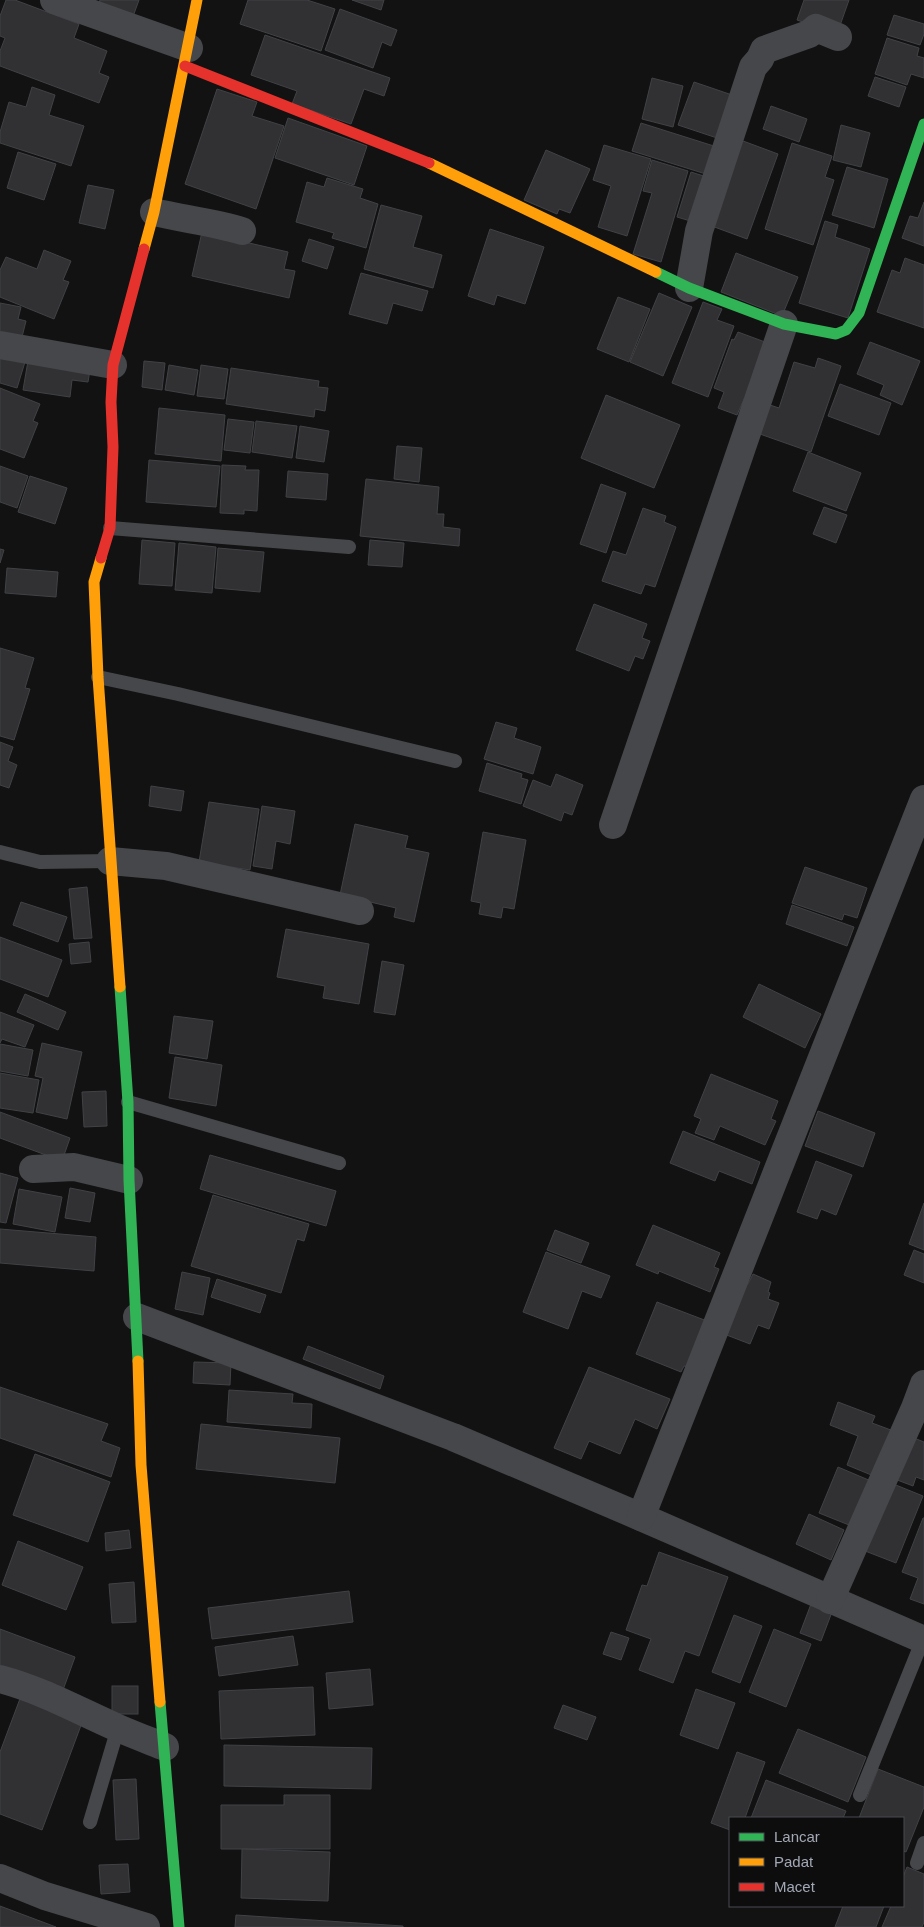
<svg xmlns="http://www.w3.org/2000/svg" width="924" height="1927" font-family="Helvetica,sans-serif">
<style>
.building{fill:#313133;stroke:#404246}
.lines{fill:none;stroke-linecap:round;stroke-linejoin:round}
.lane{stroke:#46474b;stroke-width:14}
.street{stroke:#46474b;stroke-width:28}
.fast{stroke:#30b455;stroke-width:11}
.slow{stroke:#ff9f0a;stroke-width:11}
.jam{stroke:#e5322d;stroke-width:11}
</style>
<rect width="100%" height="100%" fill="#121212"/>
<!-- building -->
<g class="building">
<path d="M6 0H15L79 24 74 38 107 51 99 73 109 77 99 103 0 66V51L5 38 0 36V16Z"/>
<path d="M100 0H139L131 22 97 9Z"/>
<path d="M248 0H307L335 9 321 51 240 24Z"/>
<path d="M352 0H384L381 10Z"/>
<path d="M804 0H849L837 34 797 20Z"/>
<path d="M340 9 397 30 391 46 382 42 373 68 325 50Z"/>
<path d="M894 15 924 24V34L920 45 887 35Z"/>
<path d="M265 35 390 78 384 96 364 89 351 124 292 104 297 91 251 75Z"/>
<path d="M887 38 919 48 917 56 924 58V78L911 74 907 85 875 74Z"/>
<path d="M875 77 906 87 899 107 868 96Z"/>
<path d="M652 78 683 86 673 127 642 119Z"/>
<path d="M694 82 738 97 723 140 678 125Z"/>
<path d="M32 87 55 95 49 115 84 126 71 166 0 143V132L9 102 26 107Z"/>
<path d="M217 89 257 102 252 116 284 126 256 209 185 184Z"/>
<path d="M771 106 807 119 799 142 763 129Z"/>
<path d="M288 118 367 146 354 185 275 158Z"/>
<path d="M641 123 717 147 709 175 632 151Z"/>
<path d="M841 125 870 133 861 167 833 160Z"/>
<path d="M735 138 778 154 747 239 709 225Z"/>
<path d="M792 143 832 156 825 177 834 180 813 245 765 229Z"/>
<path d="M604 145 651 159 627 236 598 227 611 186 593 180Z"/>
<path d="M546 150 590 169 570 213 559 209 557 214 524 200Z"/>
<path d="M18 152 56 164 44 200 7 188Z"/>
<path d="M652 160 688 171 661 262 633 254 652 193 643 191Z"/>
<path d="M847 167 888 179 874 228 832 215Z"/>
<path d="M691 172 710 178 697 223 677 217Z"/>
<path d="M327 178 363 189 360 198 378 204 366 248 332 238 334 233 296 222 307 182 324 187Z"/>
<path d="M88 185 114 190 105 229 79 223Z"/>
<path d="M924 202V246L902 238 910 216 918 218Z"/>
<path d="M381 205 422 216 413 247 442 255 433 288 364 269Z"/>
<path d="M825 221 838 225 835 237 870 249 848 318 799 303Z"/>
<path d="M490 229 544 247 525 304 497 295 494 305 468 296Z"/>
<path d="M202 232 288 252 284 269 295 271 289 298 192 276Z"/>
<path d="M309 239 334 247 327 269 302 261Z"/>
<path d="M44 250 71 261 63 280 69 282 54 319 0 297V270L6 257 37 269Z"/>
<path d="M736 253 798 277 782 316 721 292Z"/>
<path d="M905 258 924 265V328L877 312 892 270 900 273Z"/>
<path d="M361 273 428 291 422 311 393 303 387 324 349 314Z"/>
<path d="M659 293 692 307 663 376 630 362Z"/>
<path d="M618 297 650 309 629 362 597 349Z"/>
<path d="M703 302 722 309 717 320 734 326 708 397 672 383Z"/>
<path d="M0 303 21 307 18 319 26 321 21 341 0 337Z"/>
<path d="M738 332 765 342 747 400 744 399 737 415 718 408 724 392 714 388 732 339 734 340Z"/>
<path d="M870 342 920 361 902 405 880 395 884 385 857 374Z"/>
<path d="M0 348 25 362 17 388 0 383Z"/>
<path d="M29 355 91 364 88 382 72 380 70 397 23 390Z"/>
<path d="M818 358 841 366 811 452 757 433 767 404 779 408 794 362 815 368Z"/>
<path d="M144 361 165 363 162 390 142 387Z"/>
<path d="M169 365 198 370 194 395 165 390Z"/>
<path d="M201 365 228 369 224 399 197 396Z"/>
<path d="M231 368 319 381 318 387 328 388 325 411 315 409 314 417 226 404Z"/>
<path d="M840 384 891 403 879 435 828 416Z"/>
<path d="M0 388 40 404 33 421 38 423 24 458 0 449Z"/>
<path d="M606 395 680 425 654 488 581 458Z"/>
<path d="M159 408 225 415 221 461 155 454Z"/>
<path d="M228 419 254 422 250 453 224 450Z"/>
<path d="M256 421 297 426 292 458 252 452Z"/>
<path d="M300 426 329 431 324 462 296 458Z"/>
<path d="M397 446 422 448 419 482 394 479Z"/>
<path d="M808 452 861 473 846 511 793 491Z"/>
<path d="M149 460 220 466 216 507 146 502Z"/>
<path d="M222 465 246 466 245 470H259L257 511 244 510V514L220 513Z"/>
<path d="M0 466 28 476 17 508 0 502Z"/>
<path d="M288 471 328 474 326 500 286 497Z"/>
<path d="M30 476 67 488 55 524 18 512Z"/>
<path d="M366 479 439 487 437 514H444L443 527 460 529 459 546 360 536Z"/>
<path d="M601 484 626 493 606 553 580 544Z"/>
<path d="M824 507 847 515 836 543 813 534Z"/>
<path d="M643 508 666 516 664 522 676 527 655 587 645 584 641 594 602 581 613 551 626 555Z"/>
<path d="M142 540 175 543 172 586 139 584Z"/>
<path d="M370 540 404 543 402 567 368 565Z"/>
<path d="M179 543 216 547 212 593 175 590Z"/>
<path d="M218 548 264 552 260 592 215 588Z"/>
<path d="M0 549 4 550 0 563Z"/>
<path d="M7 568 58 572 56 597 5 593Z"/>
<path d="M594 604 647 624 642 638 650 641 643 659 635 656 629 671 576 650Z"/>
<path d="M0 648 34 658 25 688 30 689 14 740 0 736Z"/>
<path d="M496 722 517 728 514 738 541 747 533 774 484 759Z"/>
<path d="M0 742 13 747 8 761 17 765 9 788 0 785Z"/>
<path d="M487 763 522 774 521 778 528 780 521 804 479 791Z"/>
<path d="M556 774 583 785 572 815 564 812 561 821 523 806 533 780 551 787Z"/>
<path d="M151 786 184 791 181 811 149 806Z"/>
<path d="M209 802 259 809 250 870 199 862Z"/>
<path d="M262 806 295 811 290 844 276 841 272 869 253 866Z"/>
<path d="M355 824 408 836 405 848 429 853 414 922 394 917 396 908 340 895Z"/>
<path d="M483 832 526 840 514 909 503 907 501 918 479 914 481 903 471 901Z"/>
<path d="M805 867 867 888 857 918 844 914 842 920 792 903Z"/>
<path d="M87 887 92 938 74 939 69 889Z"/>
<path d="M21 902 67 917 58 942 13 925Z"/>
<path d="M792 905 854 927 847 946 786 924Z"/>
<path d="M286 929 369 944 359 1004 323 998 325 986 277 977Z"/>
<path d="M0 937 62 960 48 997 0 979Z"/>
<path d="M89 942 91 962 71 964 69 944Z"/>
<path d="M382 961 404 965 395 1015 374 1012Z"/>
<path d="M759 984 821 1014 805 1048 743 1017Z"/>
<path d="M25 994 66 1012 58 1030 17 1012Z"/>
<path d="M0 1012 34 1025 25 1047 2 1039 0 1043Z"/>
<path d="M174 1016 213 1021 207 1059 169 1053Z"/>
<path d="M42 1043 82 1052 67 1119 36 1112 43 1078 35 1076Z"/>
<path d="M0 1044 33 1050 28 1076 0 1071Z"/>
<path d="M175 1057 222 1065 216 1106 169 1098Z"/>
<path d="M0 1073 39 1080 33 1113 0 1108Z"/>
<path d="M711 1074 778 1101 771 1119 776 1121 765 1145 720 1126 714 1140 695 1133 701 1119 694 1116Z"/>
<path d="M106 1091 107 1126 84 1127 82 1092Z"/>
<path d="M818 1111 875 1133 863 1167 805 1146Z"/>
<path d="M0 1112 70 1138 62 1161 0 1138Z"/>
<path d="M683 1131 760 1162 752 1184 719 1171 715 1181 670 1163Z"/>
<path d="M210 1155 336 1191 326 1226 200 1189Z"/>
<path d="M816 1161 852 1175 836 1215 821 1209 817 1219 797 1212Z"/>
<path d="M0 1173 18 1178 6 1223 0 1222Z"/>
<path d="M70 1188 95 1193 90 1222 65 1218Z"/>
<path d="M19 1189 62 1197 55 1232 13 1224Z"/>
<path d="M213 1195 309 1224 304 1241 297 1239 281 1293 191 1266Z"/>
<path d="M924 1203V1250L909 1244Z"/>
<path d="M653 1225 720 1253 714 1267 719 1269 710 1292 659 1271 658 1274 636 1265Z"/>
<path d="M0 1229 96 1237 94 1271 0 1263Z"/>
<path d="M555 1230 589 1243 581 1263 547 1250Z"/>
<path d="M914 1250 924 1254V1283L904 1275Z"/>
<path d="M546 1252 610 1276 601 1298 582 1291 568 1329 523 1312Z"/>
<path d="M182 1272 210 1278 203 1315 175 1309Z"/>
<path d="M753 1274 771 1282 768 1292 770 1293 768 1299 779 1303 769 1329 758 1325 750 1344 724 1334 744 1282 748 1284Z"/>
<path d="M217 1279 266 1295 260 1313 211 1297Z"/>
<path d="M657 1302 707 1321 688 1367 684 1366 681 1372 636 1354Z"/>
<path d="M308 1346 384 1376 380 1389 303 1359Z"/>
<path d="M194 1362 231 1363 230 1385 193 1383Z"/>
<path d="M589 1367 670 1399 657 1429 635 1419 620 1454 589 1441 581 1459 554 1448Z"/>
<path d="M0 1387 108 1424 101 1441 120 1448 111 1477 0 1438Z"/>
<path d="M229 1390 293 1394 292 1403 312 1404 311 1428 227 1422Z"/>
<path d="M838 1402 875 1416 872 1423 899 1433 881 1479 847 1465 858 1436 830 1425Z"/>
<path d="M201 1424 340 1438 335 1483 196 1469Z"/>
<path d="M909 1436 924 1442V1480L916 1477 913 1486 892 1478Z"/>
<path d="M35 1454 110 1482 88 1542 13 1515Z"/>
<path d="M838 1467 878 1484 859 1529 819 1513Z"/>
<path d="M886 1481 923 1496 896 1563 860 1549Z"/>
<path d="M809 1514 844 1530 831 1560 796 1544Z"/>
<path d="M923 1518H924V1604L910 1599 918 1578 902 1572Z"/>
<path d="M129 1530 131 1548 106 1551 105 1533Z"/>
<path d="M18 1541 83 1567 66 1610 2 1585Z"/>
<path d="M659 1552 728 1577 699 1656 685 1651 673 1683 639 1670 651 1639 626 1630 642 1585 647 1586Z"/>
<path d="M134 1582 136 1622 112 1623 109 1584Z"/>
<path d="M349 1591 353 1622 212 1639 208 1608Z"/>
<path d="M811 1604 832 1612 821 1641 800 1633Z"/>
<path d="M734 1615 762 1626 740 1683 712 1672Z"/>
<path d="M0 1629 75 1657 63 1690 0 1667Z"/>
<path d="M774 1629 811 1644 786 1707 749 1692Z"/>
<path d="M611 1632 629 1638 621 1660 603 1654Z"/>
<path d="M293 1636 298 1665 219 1676 215 1647Z"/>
<path d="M370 1669 373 1705 329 1709 326 1673Z"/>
<rect x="112" y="1686" width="26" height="28"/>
<path d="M313 1687 315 1735 221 1739 219 1691Z"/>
<path d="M696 1689 735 1703 718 1749 680 1735Z"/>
<path d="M21 1696 83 1720 42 1830 0 1814V1752Z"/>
<path d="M563 1705 596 1717 587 1740 554 1728Z"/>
<path d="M798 1729 866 1757 848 1802 779 1773Z"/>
<path d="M224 1745 372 1748 371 1789 224 1786Z"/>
<path d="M737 1752 765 1762 745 1818H730V1830L711 1823Z"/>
<path d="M878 1769 924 1787V1807L906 1852 903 1851V1818H859Z"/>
<path d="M136 1779 139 1839 116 1840 113 1780Z"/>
<path d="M766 1780 846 1811 843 1818H751Z"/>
<path d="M284 1795H330V1849H221V1805H284Z"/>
<path d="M242 1849 330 1852 328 1901 241 1898Z"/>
<path d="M128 1864 130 1892 101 1894 99 1865Z"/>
<path d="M907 1867 924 1874V1922L922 1927H882L891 1906H903V1877Z"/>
<path d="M0 1906 56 1927H0Z"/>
<path d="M843 1906H884L876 1927H835Z"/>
<path d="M236 1915 403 1926V1927H235Z"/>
</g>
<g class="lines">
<!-- lane -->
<g class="lane">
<path d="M110 528 349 547"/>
<path d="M98 677 178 694 455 761"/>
<path d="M0 852 40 862 110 861"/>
<path d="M128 1102 339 1163"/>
<path d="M860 1795 923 1639"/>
<path d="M90 1822 118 1728"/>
<path d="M917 1863 924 1843"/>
</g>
<!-- street -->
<g class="street">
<path d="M54 0 189 48"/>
<path d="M154 212C183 219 213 222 242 231"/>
<path d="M689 288 699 231 753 67 760 59 764 50 809 34 816 28 838 37"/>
<path d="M0 345 113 365"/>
<path d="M613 825 784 324"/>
<path d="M110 861 166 866 360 911"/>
<path d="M33 1169 74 1167 129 1180"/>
<path d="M137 1317 453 1437 641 1517 924 1640"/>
<path d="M641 1517 924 799"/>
<path d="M830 1600 915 1408 924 1384"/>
<path d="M0 1679C42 1690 79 1711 118 1728 134 1735 150 1741 165 1747"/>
<path d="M0 1878 45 1896 146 1927"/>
</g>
<!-- fast -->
<g class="fast">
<path d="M656 272 689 288 784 324 836 334 846 330 859 313 924 124"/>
<path d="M120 987 128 1102 129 1180 138 1361"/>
<path d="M160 1702 179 1927"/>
</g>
<!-- slow -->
<g class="slow">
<path d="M429 163 656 272"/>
<path d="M144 249 154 212 197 0"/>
<path d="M101 558 94 582 98 677 120 987"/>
<path d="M138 1361 141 1465 160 1702"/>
</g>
<!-- jam -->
<g class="jam">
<path d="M185 66 429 163"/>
<path d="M101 558 110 528 113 447 111 402 113 365 144 249"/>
</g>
</g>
<!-- legend -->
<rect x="729" y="1817" width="175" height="90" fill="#0d0d0e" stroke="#494b50"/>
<rect x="739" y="1833" width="25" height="8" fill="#30b455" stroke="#494b50"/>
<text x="774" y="1842" font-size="15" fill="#a2a8b4">Lancar</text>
<rect x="739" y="1858" width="25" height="8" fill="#ff9f0a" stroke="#494b50"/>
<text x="774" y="1867" font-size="15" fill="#a2a8b4">Padat</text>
<rect x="739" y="1883" width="25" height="8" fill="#e5322d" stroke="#494b50"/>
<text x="774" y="1892" font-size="15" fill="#a2a8b4">Macet</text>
</svg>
